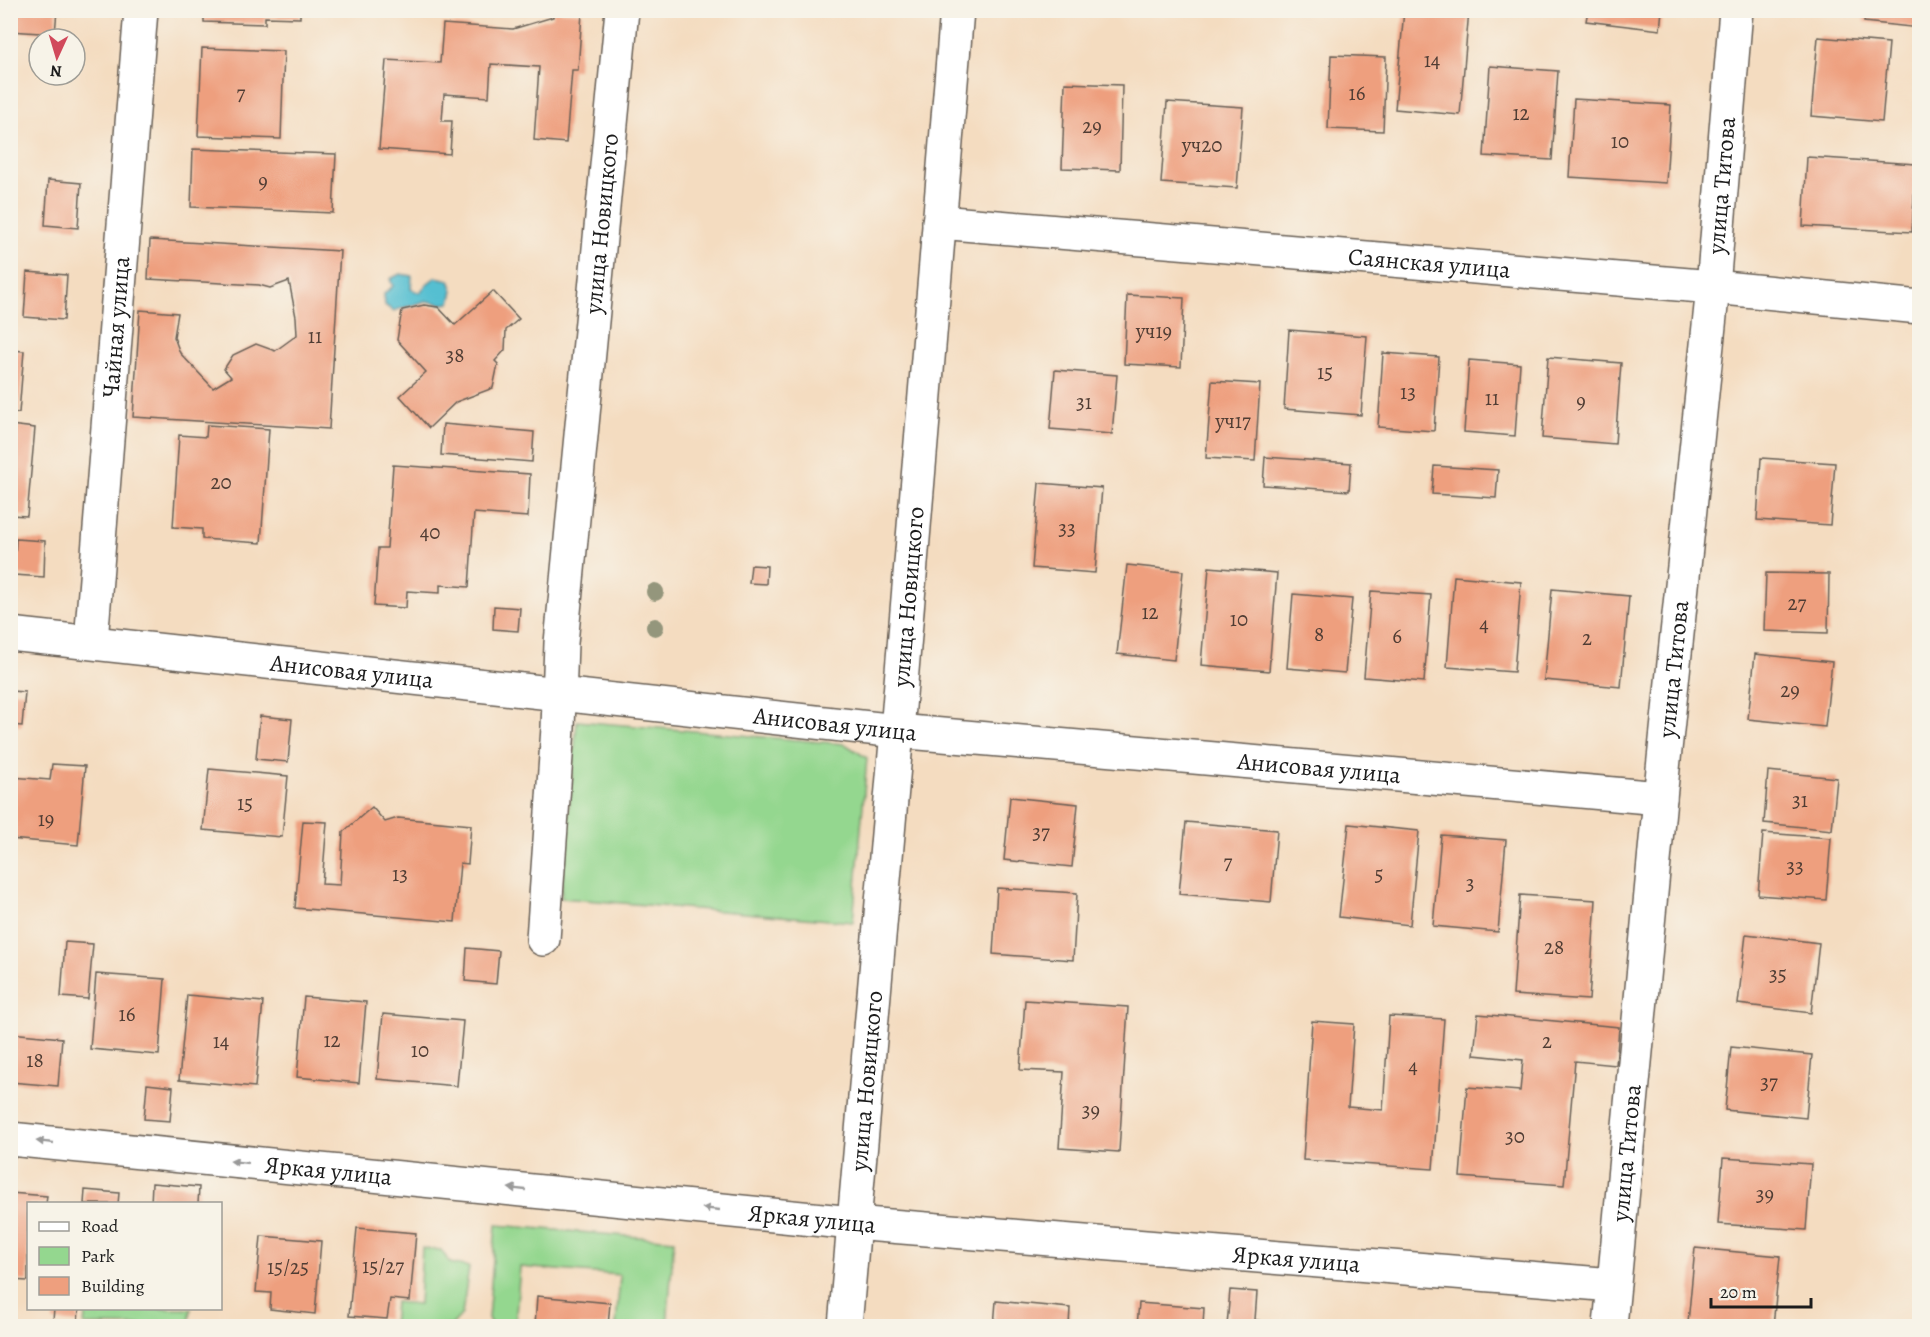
<svg xmlns="http://www.w3.org/2000/svg" width="1930" height="1337" font-family="Alegreya,serif">
<style>
.green{fill:#94d78f;stroke:#587a56;stroke-width:1.5}
.water{fill:#55bfd1;stroke:#386e76;stroke-width:1.5}
.building{fill:#ee9f7e}
.lines{fill:none;stroke-linecap:round;stroke-linejoin:round}
.minor-casing{stroke:#685f55;stroke-width:36}
.minor{stroke:#fff;stroke-width:33}
.tree{fill:#94967c}
.oneway{fill:#999}
.labels{text-anchor:middle;stroke-width:5;stroke-linejoin:round;paint-order:stroke}
.number-label{font-size:21px;fill:#503d34}
.street-label{font-size:24px;fill:#1c1c1c;stroke:#f7f3e8}
</style>
<rect width="100%" height="100%" fill="#f7f3e8"/>
<filter id="ink" filterUnits="userSpaceOnUse"><feTurbulence type="fractalNoise" baseFrequency=".0167" numOctaves="2"/><feDisplacementMap in="SourceGraphic" scale="12" xChannelSelector="R" yChannelSelector="G"/><feConvolveMatrix kernelMatrix="1 2 1 2 8 2 1 2 1" color-interpolation-filters="sRGB"/></filter>
<filter id="wash" filterUnits="userSpaceOnUse"><feTurbulence type="fractalNoise" baseFrequency=".008" numOctaves="4" result="noise"/><feDisplacementMap in="SourceGraphic" scale="24" xChannelSelector="R" yChannelSelector="G"/><feGaussianBlur stdDeviation="1.35" result="paint"/><feColorMatrix in="noise" values="0 0 0 0 0 0 0 0 0 0 0 0 0 0 0 0 0 1.4 0 .05"/><feComposite in="paint" operator="in"/></filter>
<g filter="url(#wash)">
<rect width="100%" height="100%" fill="#f4dcc0"/>
<!-- green -->
<g class="green">
<path d="M577 721 845 744 867 758 853 922 561 898Z"/>
<path d="M496 1225 674 1240 667 1326H616L620 1275 520 1267 515 1326H492L488 1318Z"/>
<path d="M422 1248 441 1250 450 1263 469 1267 462 1314 451 1326H393L395 1302 419 1304Z"/>
<path d="M86 1309V1308L191 1309 189 1326 84 1325Z"/>
</g>
<!-- water -->
<path class="water" d="M400 274 412 276 411 289 420 293 428 283 436 277 449 280 453 291 450 303 443 304 426 301 393 311 385 305 384 294 393 286 390 279Z"/>
<g id="blocks">
<!-- building -->
<g class="building">
<path d="M10 10H57L55 34 10 31Z"/>
<path d="M204 10H300V18L265 17V24L204 22Z"/>
<path d="M1404 10H1469L1460 115 1395 109Z"/>
<path d="M1588 10H1662L1660 30 1586 21Z"/>
<path d="M1865 10H1920V28L1864 22Z"/>
<path d="M553 11 582 13 578 70H572L566 143 534 140 539 67 491 64 489 97 444 94 442 121H452L450 154 379 149 386 60 440 63 443 24 513 29 553 17Z"/>
<path d="M1818 37 1889 43 1882 122 1811 116Z"/>
<path d="M202 48 284 51 281 139 198 136Z"/>
<path d="M1331 55 1386 57 1383 131 1328 129Z"/>
<path d="M1490 66 1558 71 1552 160 1484 156Z"/>
<path d="M1065 83 1122 85 1120 170 1062 168Z"/>
<path d="M1574 99 1671 105 1666 183 1569 177Z"/>
<path d="M1167 102 1243 107 1237 188 1161 183Z"/>
<path d="M193 149 336 154 333 213 191 207Z"/>
<path d="M1807 157 1916 164 1912 232 1803 226Z"/>
<path d="M48 180 81 183 78 228 45 225Z"/>
<path d="M150 240 340 251 329 429 133 417 140 310 178 313 174 337 180 353 213 388 231 377 224 369 233 355 256 344 275 351 297 335 296 317 289 281 270 288 259 285 148 279Z"/>
<path d="M27 272 67 275 64 320 24 317Z"/>
<path d="M493 291 519 319 506 330 505 350 495 361 498 364 493 388 456 402 429 428 400 396 426 372 397 340 402 310 424 305 438 307 455 325Z"/>
<path d="M1127 295 1184 298 1181 367 1124 364Z"/>
<path d="M1289 330 1367 336 1361 415 1284 409Z"/>
<path d="M10 350 24 351 19 413 10 412Z"/>
<path d="M1383 353 1439 357 1434 431 1378 427Z"/>
<path d="M1548 357 1621 363 1615 444 1542 438Z"/>
<path d="M1469 360 1520 364 1515 436 1464 432Z"/>
<path d="M1055 370 1117 375 1112 434 1050 429Z"/>
<path d="M1212 381 1260 384 1255 461 1206 458Z"/>
<path d="M443 424 534 432 532 462 441 455Z"/>
<path d="M10 425 35 428 27 516 10 515Z"/>
<path d="M207 425 269 429 261 543 202 539V529L173 527 179 435 206 437Z"/>
<path d="M1265 457 1351 463 1349 491 1263 485Z"/>
<path d="M1761 458 1835 463 1830 525 1757 520Z"/>
<path d="M393 465 530 474 528 517 474 513 469 587 440 585V593L407 591 406 608 374 606 378 548H387Z"/>
<path d="M1434 466 1498 470 1496 498 1432 494Z"/>
<path d="M1039 483 1102 488 1095 573 1032 568Z"/>
<path d="M16 539 45 541 44 577 14 575Z"/>
<path d="M751 565 767 566 766 584 749 583Z"/>
<path d="M1127 565 1183 571 1174 660 1117 654Z"/>
<path d="M1209 567 1277 573 1269 671 1201 665Z"/>
<path d="M1766 573 1829 574 1828 633 1764 631Z"/>
<path d="M1454 576 1521 582 1514 672 1447 667Z"/>
<path d="M1552 589 1629 596 1621 687 1544 680Z"/>
<path d="M1371 591 1431 595 1424 682 1364 677Z"/>
<path d="M1293 594 1352 599 1345 673 1287 668Z"/>
<path d="M494 606 520 608 518 631 493 629Z"/>
<path d="M1755 654 1832 662 1825 727 1748 719Z"/>
<path d="M10 691 25 692 22 726 10 725Z"/>
<path d="M260 716 292 719 288 762 256 759Z"/>
<path d="M1918 724 1920 725V759H1915Z"/>
<path d="M52 764 85 766 78 845 10 839 12 777 50 780Z"/>
<path d="M209 769 288 776 282 837 203 830Z"/>
<path d="M1768 771 1837 778 1832 830 1764 823Z"/>
<path d="M1010 797 1078 804 1072 867 1004 860Z"/>
<path d="M372 807 385 822 398 818 471 825 468 864 460 863 455 922 295 908 303 821 327 822 322 884 340 885 343 832Z"/>
<path d="M1186 822 1277 830 1271 902 1179 894Z"/>
<path d="M1349 824 1419 831 1410 925 1339 917Z"/>
<path d="M1763 833 1831 838 1826 900 1758 895Z"/>
<path d="M1441 835 1506 840 1498 932 1433 926Z"/>
<path d="M997 888 1077 893 1073 960 993 954Z"/>
<path d="M1520 895 1596 900 1589 1000 1513 995Z"/>
<path d="M1746 934 1819 943 1811 1013 1738 1004Z"/>
<path d="M65 942 93 944 88 999 61 997Z"/>
<path d="M467 948 499 951 496 984 465 981Z"/>
<path d="M96 974 165 979 159 1055 90 1049Z"/>
<path d="M187 995 263 1002 255 1087 179 1080Z"/>
<path d="M304 997 366 1002 359 1083 297 1077Z"/>
<path d="M1025 1000 1128 1007 1119 1152 1059 1148 1064 1072 1020 1070Z"/>
<path d="M383 1014 463 1021 457 1086 377 1079Z"/>
<path d="M1478 1014 1619 1027 1616 1065 1575 1061 1564 1185 1460 1177 1467 1087 1520 1091 1523 1060 1474 1055Z"/>
<path d="M1389 1016 1444 1019 1433 1169 1303 1160 1312 1021 1354 1024 1348 1107 1383 1110Z"/>
<path d="M10 1033 62 1038 58 1086 10 1082Z"/>
<path d="M1731 1047 1812 1055 1806 1118 1725 1110Z"/>
<path d="M147 1084 173 1087 170 1121 144 1119Z"/>
<path d="M1723 1158 1811 1164 1806 1230 1718 1224Z"/>
<path d="M152 1183 199 1187 198 1204H151Z"/>
<path d="M85 1190 119 1193 118 1204H84Z"/>
<path d="M10 1193 47 1196 46 1204H28V1281L10 1280Z"/>
<path d="M357 1228 416 1233 410 1301 390 1299 387 1319 349 1316Z"/>
<path d="M261 1236 321 1241 315 1314 270 1309 271 1293 256 1292Z"/>
<path d="M1695 1248 1780 1256 1773 1326H1720L1688 1323Z"/>
<path d="M1230 1290 1257 1292 1255 1320 1282 1323V1326H1227Z"/>
<path d="M537 1296 610 1303 608 1326H535Z"/>
<path d="M996 1301 1070 1308 1069 1326H994Z"/>
<path d="M1139 1303 1204 1308 1203 1326H1137Z"/>
<path d="M54 1308H79L78 1323 53 1321Z"/>
</g>
</g>
</g>
<g filter="url(#ink)">
<use href="#blocks" fill-opacity="0" stroke="#685f55" stroke-width="1.5"/>
<g class="lines">
<defs>
<g id="minor">
<path id="s1" d="M939 222 1713 287 1920 307"/>
<path id="s2" d="M10 634 897 731 1660 798"/>
<path id="s3" d="M91 642 141 10"/>
<path id="s4" d="M543 939 558 728 561 643 622 10"/>
<path id="s5" d="M10 1139 853 1223 1613 1285"/>
<path id="s6" d="M845 1326 897 731 957 10"/>
<path id="s7" d="M1610 1326 1660 798 1713 287 1736 10"/>
</g>
</defs>
<!-- minor casing -->
<use href="#minor" class="minor-casing"/>
<!-- minor -->
<use href="#minor" class="minor"/>
</g>
<!-- trees -->
<g class="tree">
<circle cx="655" cy="592" r="9"/>
<circle cx="655" cy="627" r="9"/>
</g>
<!-- one-way arrows -->
<defs><path id="oneway-solid" d="M-6-.8H1V-3.2L6.5 0L1 3.2V.8H-6Z" transform="scale(1.5)"/></defs>
<g class="oneway">
<use href="#oneway-solid" transform="translate(45 1142) rotate(-174)"/>
<use href="#oneway-solid" transform="translate(239 1162) rotate(-174)"/>
<use href="#oneway-solid" transform="translate(517 1189) rotate(-174)"/>
<use href="#oneway-solid" transform="translate(711 1209) rotate(-174)"/>
</g>
</g>
<g class="labels">
<!-- number labels -->
<g class="number-label">
<text x="1432" y="67">14</text>
<text x="241" y="100">7</text>
<text x="1357" y="100">16</text>
<text x="1521" y="120">12</text>
<text x="1092" y="133">29</text>
<text x="1620" y="148">10</text>
<text x="1202" y="152">уч20</text>
<text x="263" y="188">9</text>
<text x="1154" y="338">уч19</text>
<text x="315" y="343">11</text>
<text x="455" y="362">38</text>
<text x="1325" y="379">15</text>
<text x="1408" y="399">13</text>
<text x="1492" y="405">11</text>
<text x="1581" y="408">9</text>
<text x="1084" y="409">31</text>
<text x="1233" y="428">уч17</text>
<text x="221" y="489">20</text>
<text x="1067" y="535">33</text>
<text x="430" y="539">40</text>
<text x="1797" y="610">27</text>
<text x="1150" y="619">12</text>
<text x="1239" y="626">10</text>
<text x="1484" y="631">4</text>
<text x="1319" y="641">8</text>
<text x="1397" y="643">6</text>
<text x="1587" y="645">2</text>
<text x="1790" y="697">29</text>
<text x="1800" y="807">31</text>
<text x="245" y="810">15</text>
<text x="46" y="826">19</text>
<text x="1041" y="839">37</text>
<text x="1228" y="869">7</text>
<text x="1795" y="873">33</text>
<text x="400" y="881">13</text>
<text x="1379" y="881">5</text>
<text x="1470" y="890">3</text>
<text x="1554" y="954">28</text>
<text x="1778" y="981">35</text>
<text x="127" y="1021">16</text>
<text x="332" y="1047">12</text>
<text x="221" y="1048">14</text>
<text x="1547" y="1048">2</text>
<text x="420" y="1057">10</text>
<text x="35" y="1067">18</text>
<text x="1413" y="1073">4</text>
<text x="1769" y="1089">37</text>
<text x="1091" y="1117">39</text>
<text x="1515" y="1143">30</text>
<text x="1765" y="1201">39</text>
<text x="383" y="1273">15/27</text>
<text x="288" y="1274">15/25</text>
</g>
<!-- street labels -->
<g class="street-label">
<text dy="8" stroke="none"><textPath href="#s7" startOffset="1146">улица Титова</textPath></text>
<text dy="8" stroke="none"><textPath href="#s4" startOffset="718">улица Новицкого</textPath></text>
<text dy="8" stroke="none"><textPath href="#s1" startOffset="492">Саянская улица</textPath></text>
<text dy="8" stroke="none"><textPath href="#s3" startOffset="316">Чайная улица</textPath></text>
<text dy="8" stroke="none"><textPath href="#s6" startOffset="732">улица Новицкого</textPath></text>
<text dy="8" stroke="none"><textPath href="#s7" startOffset="660">улица Титова</textPath></text>
<text dy="8" stroke="none"><textPath href="#s2" startOffset="344">Анисовая улица</textPath></text>
<text dy="8" stroke="none"><textPath href="#s2" startOffset="830">Анисовая улица</textPath></text>
<text dy="8" stroke="none"><textPath href="#s2" startOffset="1316">Анисовая улица</textPath></text>
<text dy="8" stroke="none"><textPath href="#s6" startOffset="246">улица Новицкого</textPath></text>
<text dy="8" stroke="none"><textPath href="#s7" startOffset="174">улица Титова</textPath></text>
<text dy="8" stroke="none"><textPath href="#s5" startOffset="320">Яркая улица</textPath></text>
<text dy="8" stroke="none"><textPath href="#s5" startOffset="806">Яркая улица</textPath></text>
<text dy="8" stroke="none"><textPath href="#s5" startOffset="1292">Яркая улица</textPath></text>
</g>
</g>
<!-- margin -->
<rect width="1930" height="1337" fill="none" stroke="#f7f3e8" stroke-width="36"/>
<!-- legend -->
<rect x="27" y="1202" width="195" height="108" fill="#f7f3e8" stroke="#9f9d96" stroke-width="1.5"/>
<rect x="39" y="1222" width="30" height="9" fill="#ffffff" stroke="#9f9d96" stroke-width="1.5"/>
<text x="81" y="1232" font-size="18" fill="#1c1c1c">Road</text>
<rect x="39" y="1247" width="30" height="18" fill="#94d78f" stroke="#9f9d96" stroke-width="1.5"/>
<text x="81" y="1262" font-size="18" fill="#1c1c1c">Park</text>
<rect x="39" y="1277" width="30" height="18" fill="#ee9f7e" stroke="#9f9d96" stroke-width="1.5"/>
<text x="81" y="1292" font-size="18" fill="#1c1c1c">Building</text>
<!-- north arrow -->
<g transform="translate(57 57) rotate(184)"><circle r="28" fill="#f7f3e8" stroke="#9f9d96" stroke-width="1.5"/>
<path d="M0-4.5L10 22L0 15L-10 22Z" fill="#d1495b"/>
<text y="-9" font-size="16" font-weight="bold" text-anchor="middle" fill="#1c1c1c">N</text>
</g>
<!-- scale -->
<path d="M1711 1298v9h100v-9" fill="none" stroke="#1c1c1c" stroke-width="3"/>
<text x="1720" y="1298" font-size="18" fill="#1c1c1c" stroke="#f7f3e8" stroke-width="4.5" paint-order="stroke">20 m</text>
</svg>
